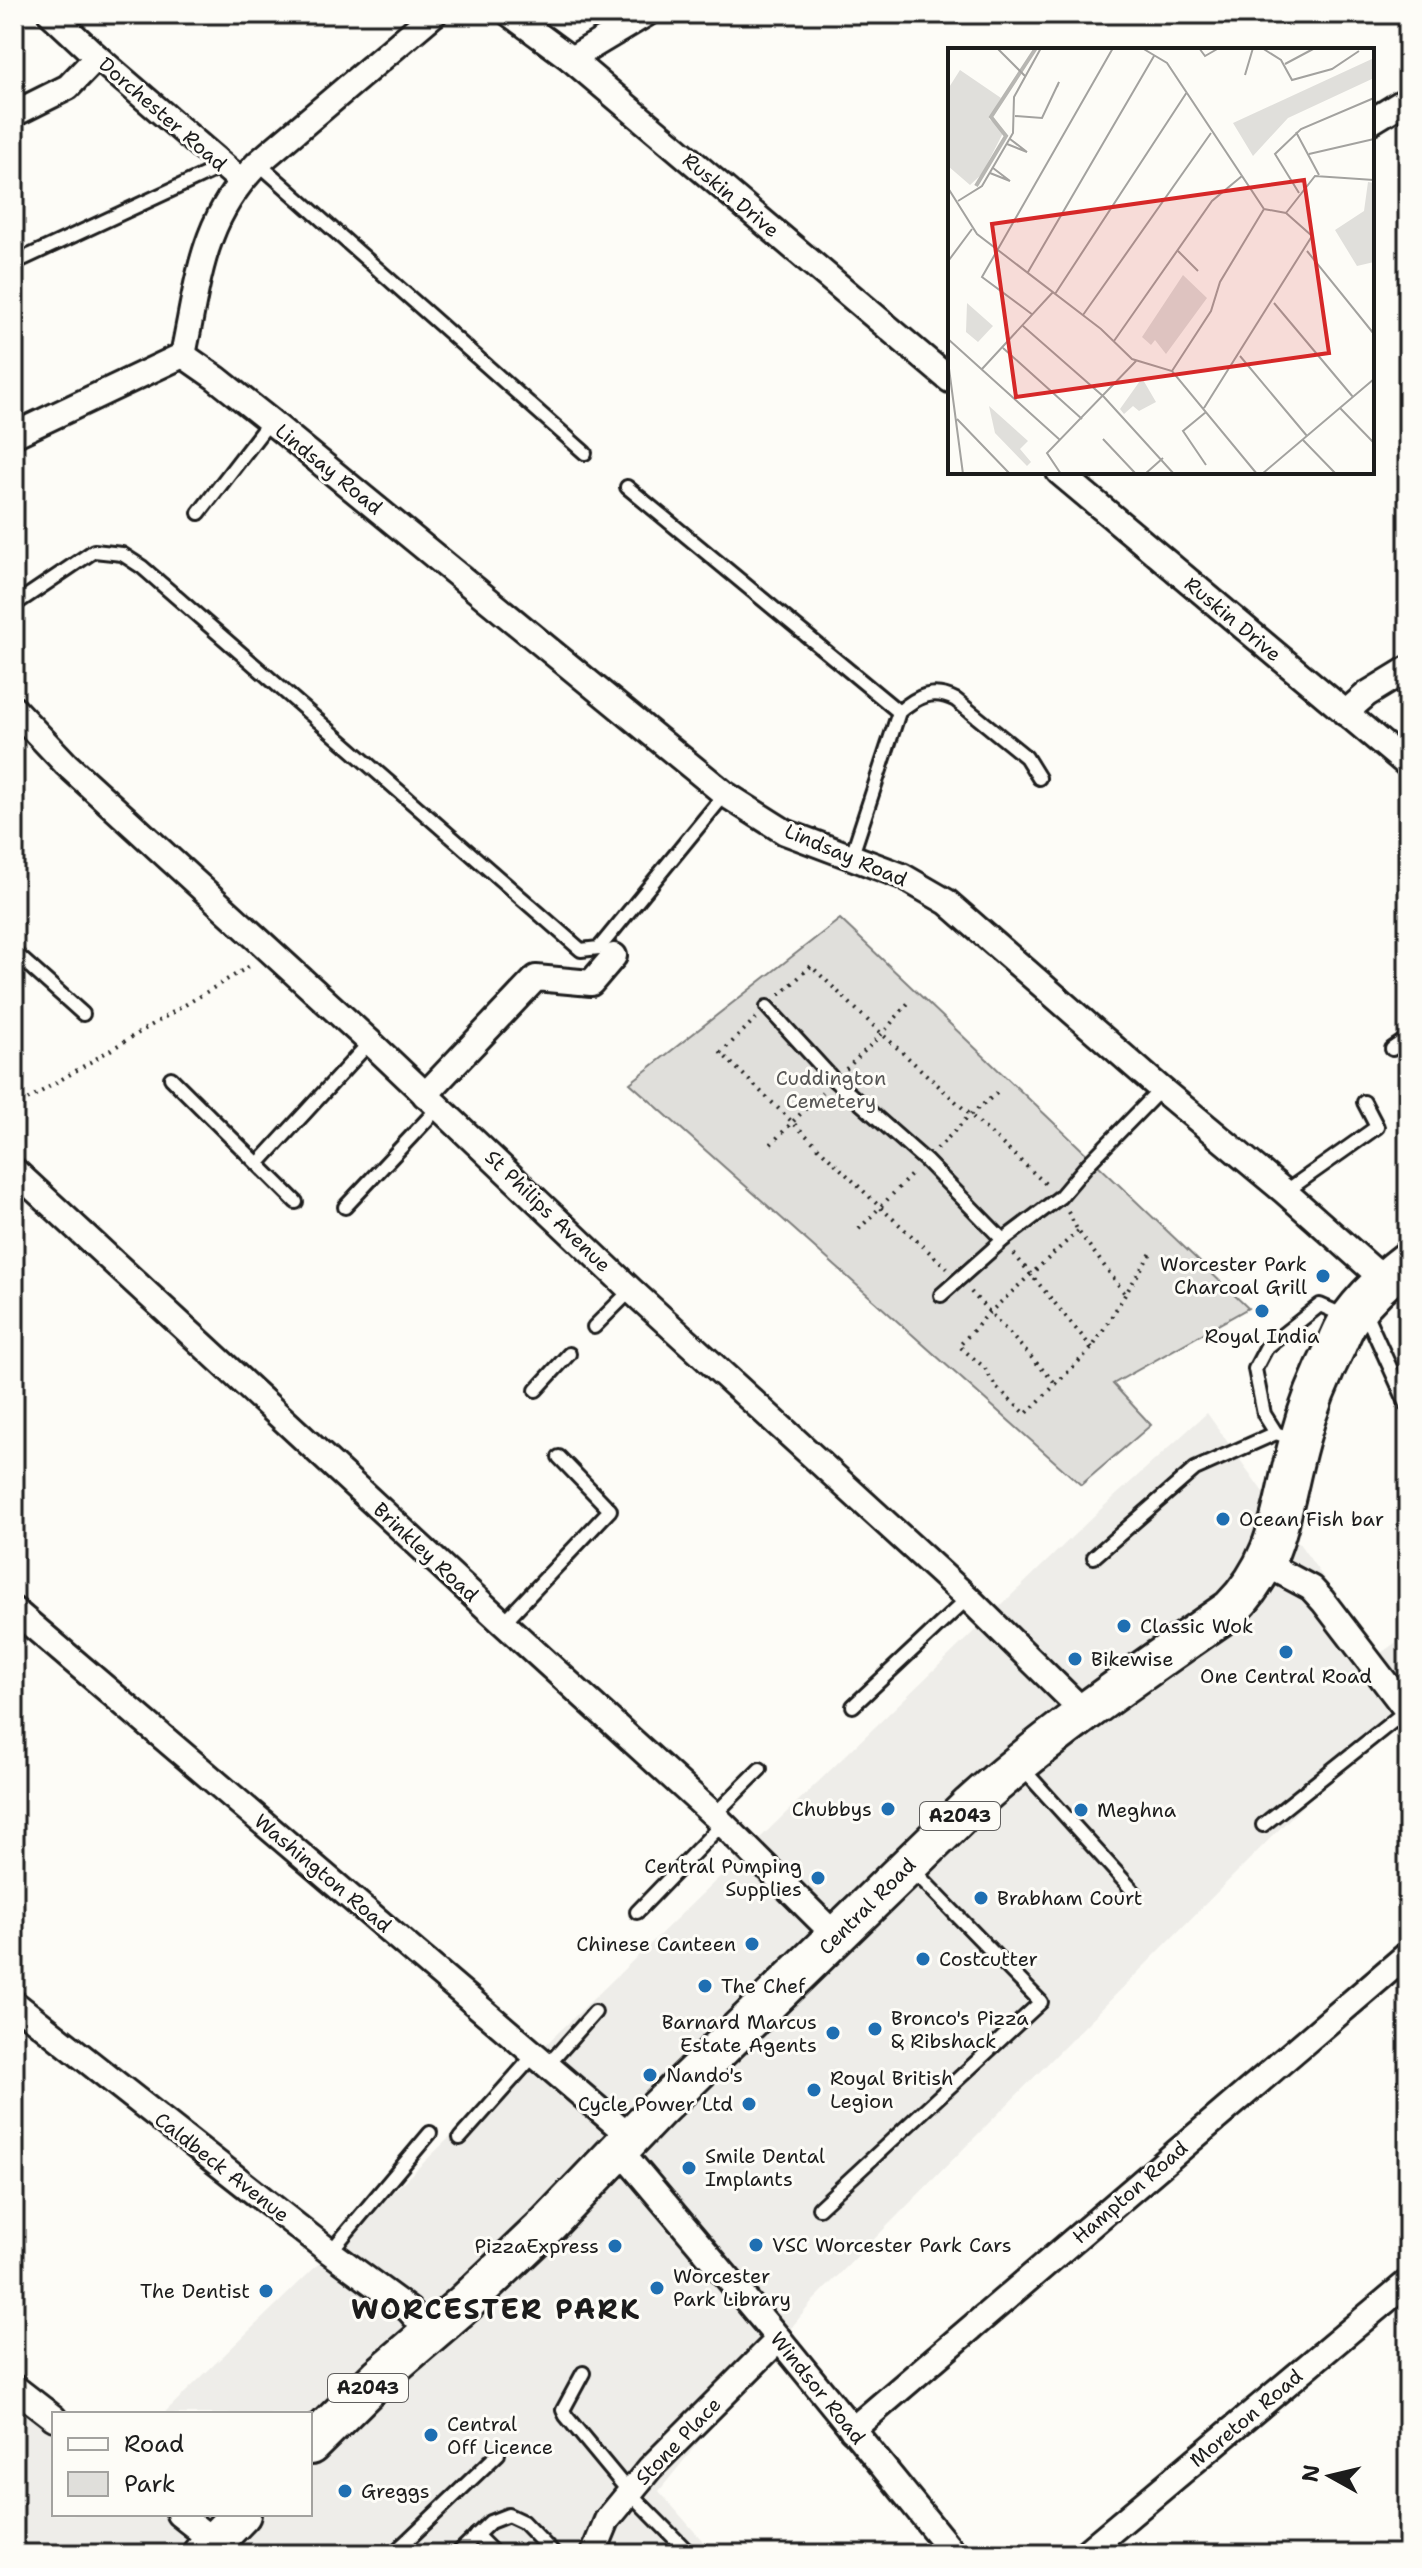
<svg xmlns="http://www.w3.org/2000/svg" width="1422" height="2568" font-family="'Shantell Sans',sans-serif">
<style>
.built{fill:#eeede9}
.green{fill:#e0dfdb;stroke:#7e7e7c;stroke-width:2}
.lines{fill:none;stroke-linecap:round;stroke-linejoin:round}
.lane-casing{stroke:#1c1c1c;stroke-width:18}
.street-casing{stroke:#1c1c1c;stroke-width:30}
.primary-casing{stroke:#1c1c1c;stroke-width:44}
.path{stroke:#1c1c1c;stroke-width:4;stroke-dasharray:2 6;stroke-linecap:butt}
.lane{stroke:#fdfcf7;stroke-width:12}
.street{stroke:#fdfcf7;stroke-width:24}
.primary{stroke:#fdfcf7;stroke-width:38}
.poi-dot{fill:#1f6fb2;stroke:#fdfcf7;stroke-width:3}
.labels{text-anchor:middle;stroke-width:6;stroke-linejoin:round;paint-order:stroke}
.shield{fill:#fdfcf7;stroke:#605f5e;stroke-width:2}
.shield-label{font-size:18px;font-weight:bold;fill:#1c1c1c}
.street-label{font-size:20px;fill:#1c1c1c;stroke:#fdfcf7}
.park-label{font-size:20px;fill:#575655;stroke:#fdfcf7}
.poi-label{font-size:20px;fill:#1c1c1c;stroke:#fdfcf7;text-anchor:start}
.district-label{font-size:28px;font-weight:bold;letter-spacing:2px;fill:#1c1c1c;stroke:#fdfcf7}
.inset-river{fill:none;stroke:#b7b6b2;stroke-width:4}
.inset-road{fill:none;stroke:#a3a29f;stroke-width:2}
.view{fill:#d62828;fill-opacity:0.15;stroke:#d62828;stroke-width:4}
.inset-edge{fill:none;stroke:#1c1c1c;stroke-width:4}
</style>
<rect width="100%" height="100%" fill="#fdfcf7"/>
<filter id="ink" filterUnits="userSpaceOnUse"><feTurbulence type="fractalNoise" baseFrequency=".0125" numOctaves="2"/><feDisplacementMap in="SourceGraphic" scale="16" xChannelSelector="R" yChannelSelector="G"/><feConvolveMatrix kernelMatrix="1 2 1 2 8 2 1 2 1" color-interpolation-filters="sRGB"/></filter>
<g filter="url(#ink)">
<!-- built -->
<path class="built" d="M1207 1413 1378 1655 1408 1634V1699L813 2301 659 2491 714 2554H14V2393L54 2423V2514H310V2414H163L1102 1508Z"/>
<!-- green -->
<path class="green" d="M840 919 1248 1308 1113 1384 1151 1425 1081 1485 630 1083Z"/>
<g class="lines">
<defs>
<g id="lane">
<path d="M258 163 585 453"/>
<path d="M14 263 223 166"/>
<path d="M627 487 899 712"/>
<path d="M199 513 270 421"/>
<path d="M14 605 94 551 122 554 142 567 581 950 599 948 725 794"/>
<path d="M851 858 899 712C917 696 933 688 956 700L1026 757 1039 778"/>
<path d="M14 952 83 1014"/>
<path d="M767 1007 834 1080 926 1161 1003 1240"/>
<path d="M1392 1049 1408 1038"/>
<path d="M171 1078 296 1202"/>
<path d="M258 1164 370 1042"/>
<path d="M1285 1192 1377 1127 1364 1102"/>
<path d="M345 1207 439 1107"/>
<path d="M941 1295 1003 1240 1060 1197 1088 1164 1161 1089"/>
<path d="M1363 1308 1408 1407"/>
<path d="M594 1327 631 1290"/>
<path d="M536 1390 569 1354"/>
<path d="M1284 1436 1276 1433 1264 1414 1255 1369 1266 1348 1320 1305 1345 1316"/>
<path d="M1094 1557 1195 1469 1276 1433"/>
<path d="M503 1623 610 1510 559 1457"/>
<path d="M853 1706 968 1598"/>
<path d="M1022 1768 1135 1893"/>
<path d="M714 1815 760 1769"/>
<path d="M1263 1825 1407 1710"/>
<path d="M637 1912 722 1824"/>
<path d="M548 2065 595 2012"/>
<path d="M460 2138 535 2054"/>
<path d="M819 2208 1041 2002 910 1867"/>
<path d="M330 2252 430 2133"/>
<path d="M583 2373 563 2410 566 2416 629 2492 690 2554"/>
<path d="M476 2535 495 2554"/>
<path d="M393 2554 498 2454"/>
<path d="M457 2554 490 2522 508 2515 523 2522 554 2554"/>
</g>
<g id="street">
<path d="M51 14 97 57 241 181"/>
<path d="M510 14 571 59 950 380"/>
<path d="M571 59 646 14"/>
<path d="M14 114 68 87 97 57"/>
<path d="M1372 121 1408 99"/>
<path d="M183 355 216 378 270 421 725 794 785 832 902 876 947 902 1161 1089 1285 1192 1384 1280"/>
<path d="M14 435 183 355C199 280 201 221 258 163L434 14"/>
<path d="M1059 472 1408 765"/>
<path d="M14 709 66 764 370 1042 631 1290 968 1598 1084 1712"/>
<path d="M1345 713 1367 694 1408 669"/>
<path d="M425 1095 536 978 591 983 614 956"/>
<path d="M14 1170 503 1623 714 1815 836 1936"/>
<path d="M1266 1564 1311 1588 1323 1601 1408 1712"/>
<path d="M14 1610 631 2137"/>
<path d="M14 2003 330 2252 409 2310 428 2332"/>
<path d="M619 2149 779 2339 954 2554"/>
<path d="M14 2387 54 2418"/>
<path d="M852 2430 1408 1954"/>
<path d="M179 2514 230 2554"/>
<path d="M593 2554 607 2520 650 2468 779 2339"/>
<path d="M1084 2554 1408 2282"/>
</g>
<g id="primary">
<path d="M310 2445 379 2377 464 2304 548 2224 657 2110 971 1805C1052 1732 1142 1671 1231 1609 1281 1559 1281 1505 1299 1441 1308 1407 1321 1375 1337 1344 1341 1335 1345 1324 1351 1317 1367 1295 1387 1277 1408 1261"/>
<path d="M202 2554 241 2514"/>
</g>
</defs>
<!-- lane casing -->
<use href="#lane" class="lane-casing"/>
<!-- street casing -->
<use href="#street" class="street-casing"/>
<!-- primary casing -->
<use href="#primary" class="primary-casing"/>
<!-- path -->
<g class="path">
<path d="M780 995 811 966 882 1034 1048 1186"/>
<path d="M756 1018 721 1053 881 1208 948 1269"/>
<path d="M846 1069 882 1034 909 1002"/>
<path d="M14 1108 253 964"/>
<path d="M771 1144 822 1092"/>
<path d="M937 1149 970 1115 997 1093"/>
<path d="M1068 1212 1078 1231 1126 1295"/>
<path d="M859 1229 914 1172"/>
<path d="M1078 1231 989 1313 959 1346 985 1368 995 1386 1026 1414 1092 1348 1151 1253"/>
<path d="M1014 1254 1092 1348"/>
<path d="M971 1292 1057 1385"/>
</g>
<!-- lane -->
<use href="#lane" class="lane"/>
<!-- street -->
<use href="#street" class="street"/>
<!-- primary -->
<use href="#primary" class="primary"/>
</g>
</g>
<!-- markers -->
<g class="poi-dot">
<circle cx="1323" cy="1276" r="8"/>
<circle cx="1262" cy="1311" r="8"/>
<circle cx="1223" cy="1519" r="8"/>
<circle cx="1124" cy="1626" r="8"/>
<circle cx="1286" cy="1652" r="8"/>
<circle cx="1075" cy="1659" r="8"/>
<circle cx="888" cy="1809" r="8"/>
<circle cx="1081" cy="1810" r="8"/>
<circle cx="818" cy="1878" r="8"/>
<circle cx="981" cy="1898" r="8"/>
<circle cx="752" cy="1944" r="8"/>
<circle cx="923" cy="1959" r="8"/>
<circle cx="705" cy="1986" r="8"/>
<circle cx="875" cy="2029" r="8"/>
<circle cx="833" cy="2033" r="8"/>
<circle cx="650" cy="2075" r="8"/>
<circle cx="814" cy="2090" r="8"/>
<circle cx="749" cy="2104" r="8"/>
<circle cx="689" cy="2168" r="8"/>
<circle cx="756" cy="2245" r="8"/>
<circle cx="615" cy="2246" r="8"/>
<circle cx="657" cy="2288" r="8"/>
<circle cx="266" cy="2291" r="8"/>
<circle cx="431" cy="2435" r="8"/>
<circle cx="345" cy="2491" r="8"/>
</g>
<g class="labels">
<!-- shield labels -->
<g class="shield">
<rect x="920" y="1802" width="80" height="28" rx="6"/>
<rect x="328" y="2374" width="80" height="28" rx="6"/>
</g>
<g class="shield-label">
<text x="960" y="1822">A2043</text>
<text x="368" y="2394">A2043</text>
</g>
<!-- street labels -->
<g class="street-label">
<text transform="translate(163 114) rotate(41)" y="7">Dorchester Road</text>
<text transform="translate(731 195) rotate(40)" y="7">Ruskin Drive</text>
<text transform="translate(329 469) rotate(39)" y="7">Lindsay Road</text>
<text transform="translate(1233 619) rotate(40)" y="7">Ruskin Drive</text>
<text transform="translate(846 855) rotate(23)" y="7">Lindsay Road</text>
<text transform="translate(548 1211) rotate(44)" y="7">St Philips Avenue</text>
<text transform="translate(426 1552) rotate(43)" y="7">Brinkley Road</text>
<text transform="translate(323 1873) rotate(40)" y="7">Washington Road</text>
<text transform="translate(867 1906) rotate(-45)" y="7">Central Road</text>
<text transform="translate(222 2167) rotate(38)" y="7">Caldbeck Avenue</text>
<text transform="translate(1130 2192) rotate(-41)" y="7">Hampton Road</text>
<text transform="translate(818 2388) rotate(51)" y="7">Windsor Road</text>
<text transform="translate(1246 2418) rotate(-40)" y="7">Moreton Road</text>
<text transform="translate(678 2441) rotate(-46)" y="7">Stone Place</text>
</g>
<!-- park labels -->
<g class="park-label">
<text x="831" y="1085">Cuddington<tspan x="831" dy="23">Cemetery</tspan></text>
</g>
<!-- poi labels -->
<g class="poi-label">
<text x="1307" y="1271" text-anchor="end">Worcester Park<tspan x="1307" dy="23">Charcoal Grill</tspan></text>
<text x="1262" y="1343" text-anchor="middle">Royal India</text>
<text x="1239" y="1526">Ocean Fish bar</text>
<text x="1140" y="1633">Classic Wok</text>
<text x="1091" y="1666">Bikewise</text>
<text x="1286" y="1683" text-anchor="middle">One Central Road</text>
<text x="872" y="1816" text-anchor="end">Chubbys</text>
<text x="1097" y="1817">Meghna</text>
<text x="802" y="1873" text-anchor="end">Central Pumping<tspan x="802" dy="23">Supplies</tspan></text>
<text x="997" y="1905">Brabham Court</text>
<text x="736" y="1951" text-anchor="end">Chinese Canteen</text>
<text x="939" y="1966">Costcutter</text>
<text x="721" y="1993">The Chef</text>
<text x="891" y="2025">Bronco's Pizza<tspan x="891" dy="23">&amp; Ribshack</tspan></text>
<text x="817" y="2029" text-anchor="end">Barnard Marcus<tspan x="817" dy="23">Estate Agents</tspan></text>
<text x="666" y="2082">Nando's</text>
<text x="830" y="2085">Royal British<tspan x="830" dy="23">Legion</tspan></text>
<text x="733" y="2111" text-anchor="end">Cycle Power Ltd</text>
<text x="705" y="2163">Smile Dental<tspan x="705" dy="23">Implants</tspan></text>
<text x="772" y="2252">VSC Worcester Park Cars</text>
<text x="599" y="2253" text-anchor="end">PizzaExpress</text>
<text x="673" y="2283">Worcester<tspan x="673" dy="23">Park Library</tspan></text>
<text x="250" y="2298" text-anchor="end">The Dentist</text>
<text x="447" y="2431">Central<tspan x="447" dy="23">Off Licence</tspan></text>
<text x="361" y="2498">Greggs</text>
</g>
<!-- district labels -->
<g class="district-label">
<text x="496" y="2319">WORCESTER PARK</text>
</g>
</g>
<!-- overview -->
<g transform="translate(948 48)">
<rect width="426" height="426" fill="#fdfcf7"/>
<path d="M426 10V30L340 70 305 108 285 75ZM12 22 53 50 41 71 56 83 34 126 22 137 0 118V41ZM420 134 426 135V214L409 218 387 182 416 163ZM235 227 259 250 218 306 207 292 203 297 194 289ZM19 255 45 278 30 294 18 284ZM194 330 208 354 191 363 185 358 176 366 172 361ZM41 358 80 393 72 401 83 414 79 418 47 385Z" fill="#e0dfdb"/>
<path class="inset-river" d="M28 138 58 88 43 69 88 0"/>
<path class="inset-road" d="M49 0 78 29M194 0 219 15 316 161 338 165 364 188 256 360M251 0 257 8 271 0M314 0 333 12 344 32 384 21 411 3M337 16 367 0M297 27 305 0M67 68 94 70 111 34 109 39M348 84 371 127M59 96 79 104 62 91M361 106 426 91M42 125 62 133 45 120M0 140 29 186 153 281 184 311 224 323 309 426M351 145 327 106 353 81 426 50M10 153 34 138 65 85 66 49 93 0M338 165 367 128 426 132M230 203 250 223M359 203 426 286M80 224 206 8M0 237 1 212 24 181M107 246 239 44M326 255 405 349M85 267 34 229 165 0M135 267 263 85M75 278 156 349 226 426M0 291 112 392M166 293 264 153 294 128M55 300 134 371M292 308 359 388M0 313 15 426M34 321 105 244M224 323 263 263 272 234 316 161M392 360 426 395M9 371 62 426M155 391 188 426M355 392 388 426M258 417 235 383 258 364M113 426 99 405 188 313M197 426 215 410M314 426 426 331"/>
<path class="view" d="M356 132 381 305 68 349 44 176Z"/>
<rect width="426" height="426" class="inset-edge"/>
</g>
<!-- margin -->
<rect width="1422" height="2568" fill="none" stroke="#fdfcf7" stroke-width="48"/>
<rect x="24" y="24" width="1374" height="2520" fill="none" stroke="#1c1c1c" stroke-width="3" filter="url(#ink)"/>
<!-- legend -->
<rect x="52" y="2412" width="260" height="104" fill="#fdfcf7" stroke="#a3a29f" stroke-width="2"/>
<rect x="68" y="2438" width="40" height="12" fill="#fdfcf7" stroke="#a3a29f" stroke-width="2"/>
<text x="124" y="2452" font-size="24" fill="#1c1c1c">Road</text>
<rect x="68" y="2472" width="40" height="24" fill="#e0dfdb" stroke="#a3a29f" stroke-width="2"/>
<text x="124" y="2492" font-size="24" fill="#1c1c1c">Park</text>
<!-- north arrow -->
<g transform="translate(1330 2476) rotate(278)" stroke="#fdfcf7" stroke-width="6" paint-order="stroke">
<path d="M0-6L14 30L0 20L-14 30Z" fill="#1c1c1c"/>
<text y="-12" font-size="22" font-weight="bold" text-anchor="middle" fill="#1c1c1c">N</text>
</g>
</svg>
